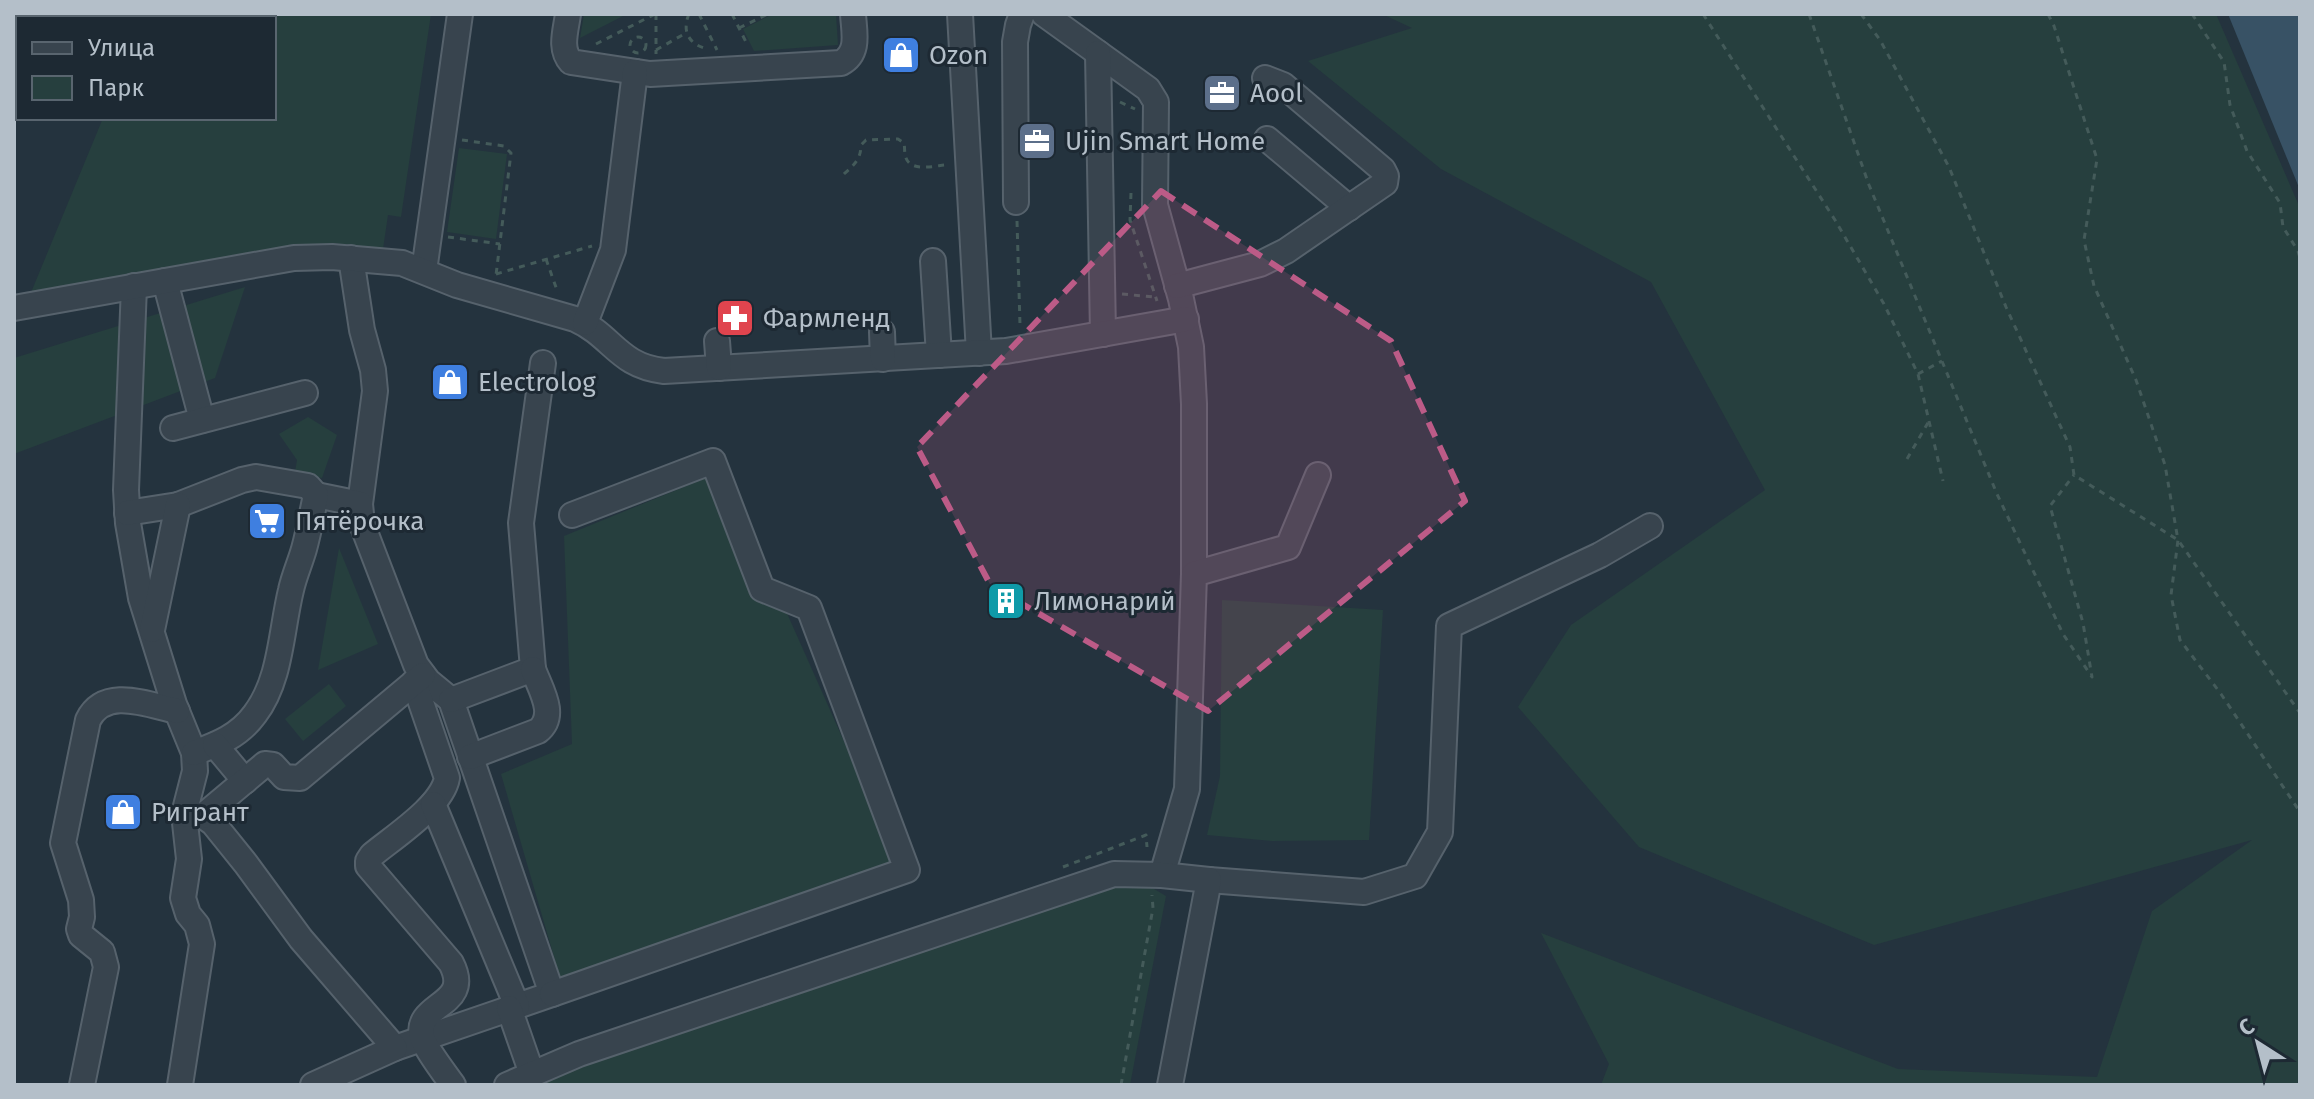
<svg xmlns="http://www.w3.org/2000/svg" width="2314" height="1099" viewBox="0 0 2314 1099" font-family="'Fira Sans',sans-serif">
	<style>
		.green { fill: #263f3e }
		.water { fill: #385265 }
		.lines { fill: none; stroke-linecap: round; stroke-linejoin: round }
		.minor-casing { stroke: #56626c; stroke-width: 28 }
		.path { stroke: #445b5a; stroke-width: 3; stroke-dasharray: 6 6; stroke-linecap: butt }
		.minor { stroke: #38444e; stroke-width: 24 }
		.marked { fill: #bc5b87; fill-opacity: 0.2; stroke: #bc5b87; stroke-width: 6; stroke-dasharray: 16 10; stroke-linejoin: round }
		.labels { text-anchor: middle; stroke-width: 6; stroke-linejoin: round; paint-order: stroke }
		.poi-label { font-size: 26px; fill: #b4bfc9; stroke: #1d2933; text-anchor: start }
	</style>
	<rect width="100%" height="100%" fill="#24333e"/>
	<g class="green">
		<path d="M41 14H431L401 217 388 215 383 249 333 243 30 295 103 118H274V18H40Z"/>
		<path d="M584 14H627L580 38Z"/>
		<path d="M773 14H836L838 45 754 51 743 29Z"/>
		<path d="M1382 14H2216L2300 208V1085H1601L1609 1064 1541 933 1898 1069 2097 1077 2152 911 2252 840 1874 945 1639 847 1518 707 1571 625 1765 490 1651 282 1441 169 1308 61 1412 28Z"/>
		<path d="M459 148 507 154 496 239 447 232Z"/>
		<path d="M245 287 215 378 14 454V358Z"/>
		<path d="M308 417 337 435 322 478 295 472 297 460 279 434Z"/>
		<path d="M706 478 761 597 786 611 899 865 563 988 501 774 572 744 564 536Z"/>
		<path d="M339 548 378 644 318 670Z"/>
		<path d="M1222 600 1383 610 1369 840 1272 841 1207 835 1220 776Z"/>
		<path d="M329 684 346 706 303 741 285 719Z"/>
		<path d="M1132 876 1166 896 1130 1085H530L583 1064Z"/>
	</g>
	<path class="water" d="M2228 14H2300V190Z"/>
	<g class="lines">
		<defs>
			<g id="minor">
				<path d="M568 14C566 30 559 49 571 62L650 74 841 63C860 53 854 32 853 14"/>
				<path d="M960 14 979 353"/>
				<path d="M1044 14 1148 89 1156 102 1155 205 1181 299 1191 347 1194 404V574"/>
				<path d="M1098 53 1103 334"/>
				<path d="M1267 139 1349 208"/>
				<path d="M1016 202 1015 42 1018 25 1022 14"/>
				<path d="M351 258 362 330 373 370 375 391 360 504 362 524 416 665 428 681 451 700 552 994 395 1048"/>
				<path d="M933 261 939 355"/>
				<path d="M424 271 460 14"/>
				<path d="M165 281 202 420"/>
				<path d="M134 286 126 490 128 523 141 598 174 704 194 753 195 771 184 814 189 859 183 898 188 914 197 925 202 944 180 1085"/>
				<path d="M1177 286 1260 264 1286 251 1385 183 1386 176 1383 170 1283 85 1265 78"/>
				<path d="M14 308 294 258 332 257 402 263 457 285 575 319C613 336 618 366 664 371L1006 351 1186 319"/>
				<path d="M585 323 613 250 635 72"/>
				<path d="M882 332 883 359"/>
				<path d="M717 341 719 368"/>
				<path d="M173 428 305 393"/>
				<path d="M316 495 360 504"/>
				<path d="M127 513 178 505 242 480 256 477 308 486 316 495C312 513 309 531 304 549 300 563 294 576 291 590 281 631 281 680 255 714 239 736 218 744 194 753"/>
				<path d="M152 630 178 505"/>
				<path d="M414 682 447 778C442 806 395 836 372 855L368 861V866L451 963C474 1007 414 1002 422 1037 425 1048 445 1074 453 1085"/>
				<path d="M451 700 533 669 521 523 543 363"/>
				<path d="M215 745 245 781"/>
				<path d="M470 757 538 731C558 715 540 689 533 669"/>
				<path d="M433 804 517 1006"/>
				<path d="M184 814 203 816 213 823 246 864 301 939 395 1048 313 1085"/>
				<path d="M203 816 265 764 273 765 284 777 300 778 423 675"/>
				<path d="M1162 875 1187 789 1194 574 1288 547 1318 475"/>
				<path d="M1209 880 1364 892 1415 876 1440 832 1449 626 1600 555 1650 526"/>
				<path d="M552 994 907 870 809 608 762 589 713 461 572 515"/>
				<path d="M509 1008 532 1074"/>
				<path d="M82 1085 106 967 102 952 81 935 79 929 82 917 81 900 63 843 88 720C105 686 148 705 177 711"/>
				<path d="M507 1085 579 1054 1114 874 1162 875 1209 880 1170 1085"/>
			</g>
		</defs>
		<use href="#minor" class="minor-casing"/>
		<g class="path">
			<path d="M656 14V54"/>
			<path d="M689 14C682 30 688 43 704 48"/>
			<path d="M699 14 717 50"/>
			<path d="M732 14 748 46"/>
			<path d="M1703 14 1835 220 1884 304 1918 374 1943 481"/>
			<path d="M1809 14 1869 185 1997 494 2063 634 2092 677 2083 623 2050 506 2074 475"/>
			<path d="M1861 14 1880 40 1949 167 2006 307 2070 447 2074 475 2178 540 2300 713"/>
			<path d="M2048 14 2054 26 2097 159 2084 240 2094 286 2136 380 2165 465 2178 540 2171 595 2180 640 2221 694 2300 812"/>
			<path d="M2192 14 2224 62 2230 105 2247 151 2280 203 2283 227 2298 251 2300 258"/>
			<path d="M739 28 768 14"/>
			<circle cx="638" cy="45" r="8"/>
			<path d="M596 44 655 14"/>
			<path d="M656 50 686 33"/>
			<path d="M1120 102 1135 109"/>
			<path d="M462 140 504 146 511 153 496 275"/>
			<path d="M844 174C854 165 861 159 861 145L866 140 898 139 904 143C905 148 904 153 906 158 911 172 934 166 945 165"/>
			<path d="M1131 193 1130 220 1157 301"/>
			<path d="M1017 221 1020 325"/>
			<path d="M448 237 500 244"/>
			<path d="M546 259 558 293"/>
			<path d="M496 274 592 246"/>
			<path d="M1122 294 1154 297"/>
			<path d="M1918 374 1942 361"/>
			<path d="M1907 459 1929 421"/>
			<path d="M1063 867 1146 835 1147 847"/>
			<path d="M1121 1085 1153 908 1152 895"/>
		</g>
		<use href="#minor" class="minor"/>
	</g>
	<path class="marked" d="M1161 191 1391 341 1465 501 1208 711 991 586 917 447Z"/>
	<defs>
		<symbol id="shop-square" viewBox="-11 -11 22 22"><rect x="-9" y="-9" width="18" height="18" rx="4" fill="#3f7fe0" stroke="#1d2933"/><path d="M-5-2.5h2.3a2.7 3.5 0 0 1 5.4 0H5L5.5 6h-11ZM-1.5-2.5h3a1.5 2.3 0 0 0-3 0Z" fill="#fff"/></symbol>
		<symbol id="office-square" viewBox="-11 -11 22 22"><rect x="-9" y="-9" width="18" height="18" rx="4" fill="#5c6f8a" stroke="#1d2933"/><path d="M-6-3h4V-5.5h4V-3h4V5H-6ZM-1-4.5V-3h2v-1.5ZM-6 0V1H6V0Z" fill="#fff"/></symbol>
		<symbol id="pharmacy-square" viewBox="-11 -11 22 22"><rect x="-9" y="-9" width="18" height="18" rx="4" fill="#e0444e" stroke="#1d2933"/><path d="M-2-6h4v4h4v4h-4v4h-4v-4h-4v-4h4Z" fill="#fff"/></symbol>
		<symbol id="supermarket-square" viewBox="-11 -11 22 22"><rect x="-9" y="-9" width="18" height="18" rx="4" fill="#3f7fe0" stroke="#1d2933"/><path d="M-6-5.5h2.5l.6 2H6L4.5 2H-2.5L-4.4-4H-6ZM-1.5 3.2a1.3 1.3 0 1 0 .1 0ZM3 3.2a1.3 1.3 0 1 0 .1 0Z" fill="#fff"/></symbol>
		<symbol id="building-square" viewBox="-11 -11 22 22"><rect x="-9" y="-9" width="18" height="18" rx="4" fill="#0f9aa8" stroke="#1d2933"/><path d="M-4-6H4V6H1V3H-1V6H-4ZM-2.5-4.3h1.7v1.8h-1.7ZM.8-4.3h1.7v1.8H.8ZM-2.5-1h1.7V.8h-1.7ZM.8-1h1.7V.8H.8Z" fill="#fff"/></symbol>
	</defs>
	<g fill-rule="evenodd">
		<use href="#shop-square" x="879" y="33" width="44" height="44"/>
		<use href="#office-square" x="1200" y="71" width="44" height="44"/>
		<use href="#office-square" x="1015" y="119" width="44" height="44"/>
		<use href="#pharmacy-square" x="713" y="296" width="44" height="44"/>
		<use href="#shop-square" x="428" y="360" width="44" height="44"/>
		<use href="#supermarket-square" x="245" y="499" width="44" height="44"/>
		<use href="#building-square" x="984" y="579" width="44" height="44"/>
		<use href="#shop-square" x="101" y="790" width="44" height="44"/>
	</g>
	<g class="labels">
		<g class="poi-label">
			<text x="929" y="64">Ozon</text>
			<text x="1250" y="102">Aool</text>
			<text x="1065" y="150">Ujin Smart Home</text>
			<text x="763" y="327">Фармленд</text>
			<text x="478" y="391">Electrolog</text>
			<text x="295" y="530">Пятёрочка</text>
			<text x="1034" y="610">Лимонарий</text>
			<text x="151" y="821">Ригрант</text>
		</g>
	</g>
	<rect width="2314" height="1099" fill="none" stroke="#b4bfc9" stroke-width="32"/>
	<rect x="16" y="16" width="260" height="104" fill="#1d2933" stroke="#59656f" stroke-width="2"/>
	<rect x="32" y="42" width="40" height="12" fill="#38444e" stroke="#59656f" stroke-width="2"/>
	<text x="88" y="56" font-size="24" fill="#b4bfc9">Улица</text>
	<rect x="32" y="76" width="40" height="24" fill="#263f3e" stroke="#59656f" stroke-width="2"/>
	<text x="88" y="96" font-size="24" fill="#b4bfc9">Парк</text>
	<g transform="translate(2258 1043) rotate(324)" stroke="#1d2933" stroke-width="6" paint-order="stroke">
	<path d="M0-6L14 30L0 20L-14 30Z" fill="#b4bfc9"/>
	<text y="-12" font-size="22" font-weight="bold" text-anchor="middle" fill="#b4bfc9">С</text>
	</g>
</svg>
